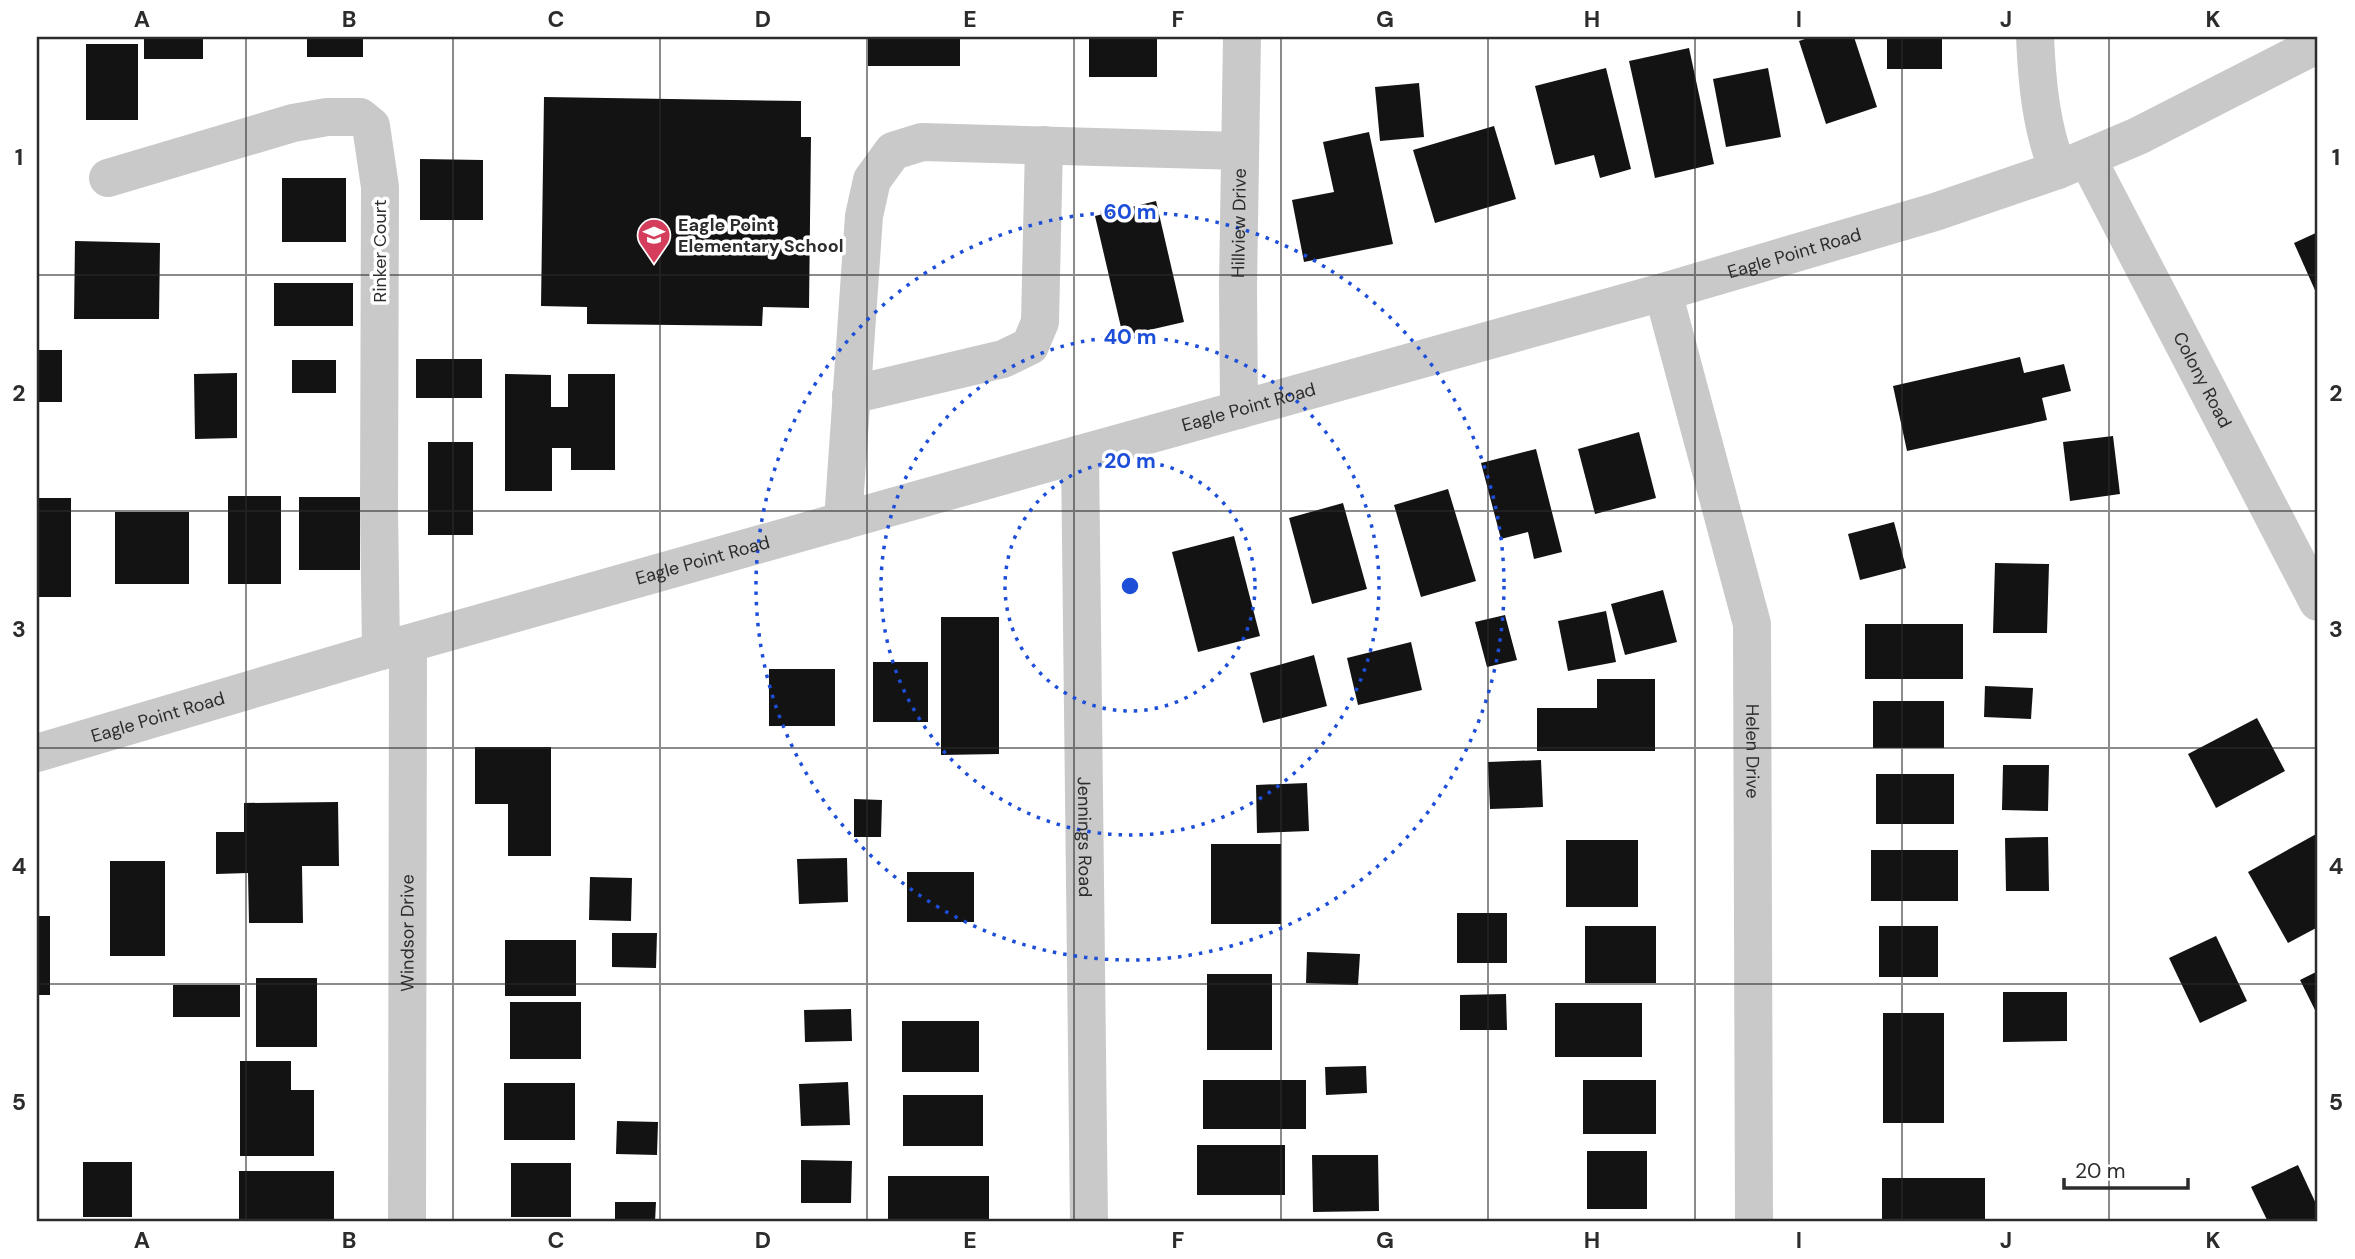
<svg xmlns="http://www.w3.org/2000/svg" width="2355" height="1259" viewBox="0 0 2355 1259" font-family="'DM Sans',sans-serif">
	<style>
		.building { fill: #131313 }
		.lines { fill: none; stroke-linecap: round; stroke-linejoin: round }
		.minor { stroke: #c9c9c9; stroke-width: 38 }
		.grid { fill: none; stroke: #2c2c2c; stroke-width: 2; stroke-opacity: 0.55 }
		.ring { fill: none; stroke: #1d4ed8; stroke-width: 3.5; stroke-dasharray: 3.5 7 }
		.labels { text-anchor: middle; stroke-width: 7; stroke-linejoin: round; paint-order: stroke }
		.street-label { font-size: 18px; fill: #2c2c2c; stroke: #fff }
		.poi-label { font-size: 18px; font-weight: bold; fill: #2c2c2c; stroke: #fff; text-anchor: start }
		.centre { fill: #1d4ed8; stroke: #fff; stroke-width: 3.5 }
		.ring-label { font-size: 21px; text-anchor: middle; font-weight: bold; fill: #1d4ed8; stroke: #fff; stroke-width: 7; stroke-linejoin: round; paint-order: stroke }
		.neatline { fill: none; stroke: #2c2c2c; stroke-width: 2.5 }
		.grid-label { font-size: 23px; text-anchor: middle; font-weight: bold; fill: #2c2c2c }
	</style>
	<rect width="100%" height="100%" fill="#fff"/>
	<g class="building">
		<rect x="144" y="37" width="59" height="22"/>
		<rect x="307" y="37" width="56" height="20"/>
		<rect x="868" y="37" width="92" height="29"/>
		<rect x="1089" y="37" width="68" height="40"/>
		<path d="M1811 37H1854L1877 107 1826 124 1799 41Z"/>
		<rect x="1887" y="37" width="55" height="32"/>
		<rect x="86" y="44" width="52" height="76"/>
		<path d="M1689 48 1714 164 1655 178 1629 61Z"/>
		<path d="M1606 68 1631 169 1600 178 1594 155 1555 165 1535 86Z"/>
		<path d="M1768 68 1781 137 1726 147 1713 79Z"/>
		<path d="M1419 83 1424 137 1380 141 1375 87Z"/>
		<path d="M544 97 801 101V137H811L809 308 763 307 762 326 587 324V307L541 306Z"/>
		<path d="M1494 126 1516 199 1435 223 1413 150Z"/>
		<path d="M1369 132 1393 244 1304 262 1292 200 1334 192 1323 142Z"/>
		<path d="M420 159 483 160V220H420Z"/>
		<rect x="282" y="178" width="64" height="64"/>
		<path d="M1156 201 1184 322 1123 336 1095 216Z"/>
		<path d="M2318 232V297L2294 243Z"/>
		<path d="M75 241 160 243 159 319H74Z"/>
		<rect x="274" y="283" width="79" height="43"/>
		<rect x="37" y="350" width="25" height="52"/>
		<path d="M2020 357 2024 373 2064 364 2071 391 2042 398 2047 420 1907 451 1893 386Z"/>
		<rect x="416" y="359" width="66" height="39"/>
		<rect x="292" y="360" width="44" height="33"/>
		<path d="M237 373V438L195 439 194 374Z"/>
		<path d="M505 374 551 375V407H568V374H615V470H571V448H552V491H505Z"/>
		<path d="M1639 432 1656 498 1595 514 1578 449Z"/>
		<path d="M2113 436 2120 494 2070 501 2063 442Z"/>
		<rect x="428" y="442" width="45" height="93"/>
		<path d="M1536 449 1562 552 1534 559 1528 532 1501 539 1481 463Z"/>
		<path d="M1448 489 1476 581 1421 597 1394 505Z"/>
		<rect x="228" y="496" width="53" height="88"/>
		<rect x="299" y="497" width="61" height="73"/>
		<rect x="37" y="498" width="34" height="99"/>
		<path d="M1343 503 1367 589 1312 604 1289 518Z"/>
		<rect x="115" y="512" width="74" height="72"/>
		<path d="M1894 522 1906 568 1860 580 1848 534Z"/>
		<path d="M1234 536 1260 636 1198 652 1172 552Z"/>
		<path d="M1995 563 2049 564 2047 633H1993Z"/>
		<path d="M1663 590 1677 642 1625 655 1611 604Z"/>
		<path d="M1606 611 1616 662 1568 671 1558 621Z"/>
		<path d="M1505 615 1517 660 1487 667 1475 622Z"/>
		<path d="M941 617H999V754L941 755Z"/>
		<rect x="1865" y="624" width="98" height="55"/>
		<path d="M1411 642 1422 690 1358 705 1347 658Z"/>
		<path d="M1314 655 1327 706 1263 723 1250 673Z"/>
		<rect x="873" y="662" width="55" height="60"/>
		<rect x="769" y="669" width="66" height="57"/>
		<path d="M1597 679H1655V751H1537V708H1597Z"/>
		<path d="M1985 686 2033 688 2031 719 1984 717Z"/>
		<rect x="1873" y="701" width="71" height="47"/>
		<path d="M2257 718 2285 771 2216 808 2188 754Z"/>
		<path d="M475 747H551V856H508V804H475Z"/>
		<path d="M1541 760 1543 807 1490 809 1488 762Z"/>
		<path d="M2003 765H2049L2048 811 2002 810Z"/>
		<rect x="1876" y="774" width="78" height="50"/>
		<path d="M1307 783 1309 831 1257 833 1256 785Z"/>
		<path d="M854 799 882 800 881 837H854Z"/>
		<path d="M338 802 339 866H302L303 923H249L248 873 216 874V832H244V803Z"/>
		<path d="M2318 833V927L2288 943 2248 872Z"/>
		<path d="M2048 837 2049 891H2006L2005 838Z"/>
		<rect x="1566" y="840" width="72" height="67"/>
		<rect x="1211" y="844" width="70" height="80"/>
		<rect x="1871" y="850" width="87" height="51"/>
		<path d="M847 858 848 902 799 904 797 859Z"/>
		<rect x="110" y="861" width="55" height="95"/>
		<rect x="907" y="872" width="67" height="50"/>
		<path d="M590 877 632 878 631 921 589 920Z"/>
		<rect x="1457" y="913" width="50" height="50"/>
		<rect x="37" y="916" width="13" height="79"/>
		<rect x="1585" y="926" width="71" height="57"/>
		<rect x="1879" y="926" width="59" height="51"/>
		<path d="M612 933H657L656 968 612 967Z"/>
		<path d="M2216 936 2247 1001 2200 1023 2169 958Z"/>
		<rect x="505" y="940" width="71" height="56"/>
		<path d="M1307 952 1360 954 1358 985 1306 983Z"/>
		<path d="M2318 971V1016L2300 980Z"/>
		<rect x="1207" y="974" width="65" height="76"/>
		<rect x="256" y="978" width="61" height="69"/>
		<rect x="173" y="985" width="67" height="32"/>
		<path d="M2003 992H2067V1041L2003 1042Z"/>
		<path d="M1506 994 1507 1030H1460V995Z"/>
		<rect x="510" y="1002" width="71" height="57"/>
		<rect x="1555" y="1003" width="87" height="54"/>
		<path d="M851 1009 852 1041 805 1042 804 1010Z"/>
		<rect x="1883" y="1013" width="61" height="110"/>
		<rect x="902" y="1021" width="77" height="51"/>
		<path d="M240 1061H291V1090H314V1156H240Z"/>
		<path d="M1366 1066 1367 1093 1326 1095 1325 1067Z"/>
		<rect x="1203" y="1080" width="103" height="49"/>
		<rect x="1583" y="1080" width="73" height="54"/>
		<path d="M848 1082 850 1125 801 1126 799 1084Z"/>
		<rect x="504" y="1083" width="71" height="57"/>
		<rect x="903" y="1095" width="80" height="51"/>
		<path d="M617 1121 658 1122 657 1155 616 1154Z"/>
		<rect x="1197" y="1145" width="88" height="50"/>
		<rect x="1587" y="1151" width="60" height="58"/>
		<path d="M1312 1155H1378L1379 1211 1313 1212Z"/>
		<path d="M801 1160 852 1161 851 1203H801Z"/>
		<rect x="83" y="1162" width="49" height="55"/>
		<rect x="511" y="1163" width="60" height="54"/>
		<path d="M2298 1165 2318 1208V1222H2268L2251 1187Z"/>
		<rect x="239" y="1171" width="95" height="51"/>
		<rect x="888" y="1176" width="101" height="46"/>
		<path d="M1882 1178H1985V1221L1882 1222Z"/>
		<path d="M615 1202H656L655 1222H615Z"/>
	</g>
	<g class="lines">
		<g class="minor">
			<path d="M2035 37C2037 83 2041 127 2058 170"/>
			<path id="s1" d="M2087 158 2318 602"/>
			<path d="M108 178 293 123 327 117H360L371 126 380 187 379 508 381 651"/>
			<path id="s2" d="M1663 292 1752 624 1754 1222"/>
			<path d="M851 395 1003 359 1030 346 1040 322 1044 145"/>
			<path id="s3" d="M1239 410 1238 286 1242 37"/>
			<path id="s4" d="M1080 454 1089 1222"/>
			<path d="M843 521 864 216 872 180 893 151 922 142 1240 151"/>
			<path id="s5" d="M37 753 381 651 1080 454 1663 292 1935 212 2058 170 2138 136 2318 44"/>
			<path id="s6" d="M407 1222 408 644"/>
		</g>
	</g>
	<path class="grid" d="M246 37V1222M453 37V1222M660 37V1222M867 37V1222M1074 37V1222M1281 37V1222M1488 37V1222M1695 37V1222M1902 37V1222M2109 37V1222M37 275H2318M37 511H2318M37 748H2318M37 984H2318"/>
	<g class="ring">
		<circle cx="1130" cy="586" r="125"/>
		<circle cx="1130" cy="586" r="249"/>
		<circle cx="1130" cy="586" r="374"/>
	</g>
	<defs>
		<symbol id="school-pin" viewBox="-11 -11 22 30"><path d="M0 17L-7.5 6A9.5 9.5 0 1 1 7.5 6Z" fill="#d53d5c" stroke="#fff"/><path d="M0-5L7-2L0 1L-7-2ZM-4 1L0 2.5L4 1V4Q0 6-4 4Z" fill="#fff"/></symbol>
	</defs>
	<g fill-rule="evenodd">
		<use href="#school-pin" x="635" y="216" width="38" height="52"/>
	</g>
	<g class="labels">
		<g class="street-label">
			<text dy="6" stroke="none"><textPath href="#s3" startOffset="187">Hillview Drive</textPath></text>
			<text transform="translate(380 251) rotate(-90)" y="6">Rinker Court</text>
			<text dy="6" stroke="none"><textPath href="#s5" startOffset="1827">Eagle Point Road</textPath></text>
			<text dy="6" stroke="none"><textPath href="#s1" startOffset="250">Colony Road</textPath></text>
			<text dy="6" stroke="none"><textPath href="#s5" startOffset="1260">Eagle Point Road</textPath></text>
			<text dy="6" stroke="none"><textPath href="#s5" startOffset="693">Eagle Point Road</textPath></text>
			<text dy="6" stroke="none"><textPath href="#s5" startOffset="126">Eagle Point Road</textPath></text>
			<text dy="6" stroke="none"><textPath href="#s2" startOffset="471">Helen Drive</textPath></text>
			<text dy="6" stroke="none"><textPath href="#s4" startOffset="383">Jennings Road</textPath></text>
			<text dy="6" stroke="none"><textPath href="#s6" startOffset="289">Windsor Drive</textPath></text>
		</g>
		<g class="poi-label">
			<text x="678" y="231">Eagle Point<tspan x="678" dy="21">Elementary School</tspan></text>
		</g>
	</g>
	<circle cx="1130" cy="586" r="10" class="centre"/>
	<g class="ring-label">
		<text x="1130" y="219">60 m</text>
		<text x="1130" y="344">40 m</text>
		<text x="1130" y="468">20 m</text>
	</g>
	<rect width="2355" height="1259" fill="none" stroke="#ffffff" stroke-width="77"/>
	<path d="M2064 1178v10h124v-10" fill="none" stroke="#2c2c2c" stroke-width="3.5"/>
	<text x="2075" y="1178" font-size="21" fill="#2c2c2c" stroke="#ffffff" stroke-width="5" paint-order="stroke">20 m</text>
	<rect x="38" y="38" width="2278" height="1182" class="neatline"/>
	<g class="grid-label">
		<text x="142" y="27">A</text>
		<text x="349" y="27">B</text>
		<text x="556" y="27">C</text>
		<text x="763" y="27">D</text>
		<text x="970" y="27">E</text>
		<text x="1178" y="27">F</text>
		<text x="1385" y="27">G</text>
		<text x="1592" y="27">H</text>
		<text x="1799" y="27">I</text>
		<text x="2006" y="27">J</text>
		<text x="2213" y="27">K</text>
		<text x="19" y="165">1</text>
		<text x="2336" y="165">1</text>
		<text x="19" y="401">2</text>
		<text x="2336" y="401">2</text>
		<text x="19" y="637">3</text>
		<text x="2336" y="637">3</text>
		<text x="19" y="874">4</text>
		<text x="2336" y="874">4</text>
		<text x="19" y="1110">5</text>
		<text x="2336" y="1110">5</text>
		<text x="142" y="1248">A</text>
		<text x="349" y="1248">B</text>
		<text x="556" y="1248">C</text>
		<text x="763" y="1248">D</text>
		<text x="970" y="1248">E</text>
		<text x="1178" y="1248">F</text>
		<text x="1385" y="1248">G</text>
		<text x="1592" y="1248">H</text>
		<text x="1799" y="1248">I</text>
		<text x="2006" y="1248">J</text>
		<text x="2213" y="1248">K</text>
	</g>
</svg>
